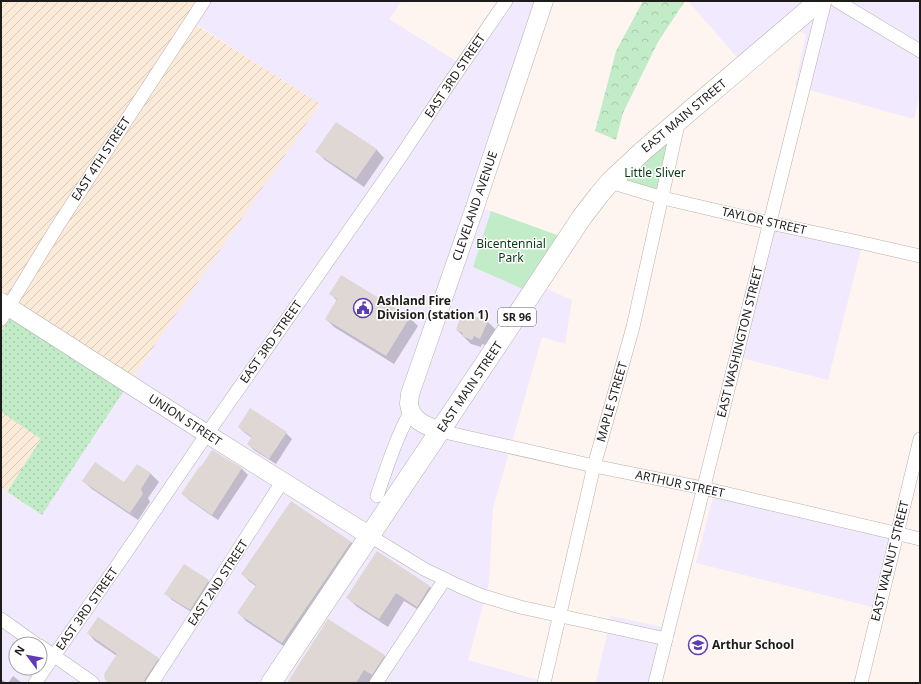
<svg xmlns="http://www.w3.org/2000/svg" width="921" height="684" viewBox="0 0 921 684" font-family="'Noto Sans',sans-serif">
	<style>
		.commercial { fill: #f1e9fe; fill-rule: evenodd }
		.industrial { fill: url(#industrial-furrows) }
		.grass { fill: url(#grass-dots) }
		.forest { fill: url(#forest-crowns) }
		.park { fill: #c2ecc8 }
		.shadow { fill: #0003 }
		.building { fill: #dfd7d3 }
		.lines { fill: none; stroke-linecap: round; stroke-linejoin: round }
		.street-casing { stroke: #b9b0ac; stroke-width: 14 }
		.secondary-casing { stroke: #b9b0ac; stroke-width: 19 }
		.primary-casing { stroke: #b9b0ac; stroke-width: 21 }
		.street { stroke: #fff; stroke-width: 13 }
		.secondary { stroke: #fff; stroke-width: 18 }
		.primary { stroke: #fff; stroke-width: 20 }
		.labels { text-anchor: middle; stroke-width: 3; stroke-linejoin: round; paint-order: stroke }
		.shield { fill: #fff; stroke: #62605f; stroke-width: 1 }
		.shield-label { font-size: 11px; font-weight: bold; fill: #1e1c1a }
		.street-label { font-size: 12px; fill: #1e1c1a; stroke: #fff }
		.park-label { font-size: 12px; fill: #053716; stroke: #fff }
		.poi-label { font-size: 12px; font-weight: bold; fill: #1e1c1a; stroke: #fff; text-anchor: start }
	</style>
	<defs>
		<pattern id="industrial-furrows" width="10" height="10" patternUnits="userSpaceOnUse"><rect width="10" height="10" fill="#fcead9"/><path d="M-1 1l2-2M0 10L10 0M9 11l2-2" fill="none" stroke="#d8c8ba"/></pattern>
		<pattern id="grass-dots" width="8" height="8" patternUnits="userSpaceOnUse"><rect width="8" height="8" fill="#c2ecc8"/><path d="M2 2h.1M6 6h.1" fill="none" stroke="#a6caab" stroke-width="1.8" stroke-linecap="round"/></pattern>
		<pattern id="forest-crowns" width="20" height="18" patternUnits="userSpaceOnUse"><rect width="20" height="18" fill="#c2ecc8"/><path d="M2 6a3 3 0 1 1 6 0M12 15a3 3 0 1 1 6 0" fill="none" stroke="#a6caab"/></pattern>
	</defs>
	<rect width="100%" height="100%" fill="#fef5f1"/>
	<g class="commercial">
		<path d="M200 1H402L389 19 456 61 497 1H550L482 208 577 243 547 289 572 300 565 344 542 337 493 508 489 583 468 660 548 683H1V489L42 515 133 377 319 104 188 19ZM16 644H40V668H16Z"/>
		<path d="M688 1H920V94L914 119 795 86 806 34 784 26 742 63Z"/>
		<path d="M772 222 862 245 828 380 738 357Z"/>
		<path d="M714 493 893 538 876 608 696 563Z"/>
		<path d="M611 616 676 630 662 683H596Z"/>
	</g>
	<g class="industrial">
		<path d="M1 1H200L188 20 320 104 133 377 1 332Z"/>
		<path d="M1 412 41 439 7 492 1 489Z"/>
	</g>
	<path class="grass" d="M12 315 125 389 42 515 7 492 41 439 1 412V332Z"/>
	<path class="forest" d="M643 1H685L658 42 623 113 616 140 595 131 616 51Z"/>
	<g class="park">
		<path d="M678 135 666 191 629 182 625 177Z"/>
		<path d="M491 211 560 236 523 289 473 267Z"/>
	</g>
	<g class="shadow">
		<path d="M376 149 384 158 364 187 325 160 317 152Z"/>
		<path d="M342 276 410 318 418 326 394 364 334 327 326 319 337 301 331 294Z"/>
		<path d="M463 313 488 322 496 330 489 346 482 344 481 347 471 344 457 330Z"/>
		<path d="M239 427 286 433 292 439 276 464 254 450 248 444 252 438 245 433Z"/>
		<path d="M213 451 242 469 248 475 218 520 189 500 183 494Z"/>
		<path d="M137 465 151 474 159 482 148 498 150 502 138 520 92 489 83 481 124 484Z"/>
		<path d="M291 502 351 542 359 551 291 651 246 621 238 612 256 586 250 582 242 574Z"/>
		<path d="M377 553 430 587 438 595 425 614 404 601 388 627 356 606 348 598Z"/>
		<path d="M184 565 208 581 214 587 196 615 172 600 166 594Z"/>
		<path d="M88 633 158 659 165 666 154 683H109L106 680 117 656 95 641Z"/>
		<path d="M384 656 392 664 373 678 370 683H289Z"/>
		<path d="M13 676 22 683H8Z"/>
		<path d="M1 679 7 683H1Z"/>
	</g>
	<g class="building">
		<path d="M336 122 377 149 356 179 315 152Z"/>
		<path d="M341 275 410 317 386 356 325 319 337 299 329 294Z"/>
		<path d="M462 312 488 321 480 339 474 336 472 340 462 336 463 333 456 330Z"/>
		<path d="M250 408 287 432 269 459 247 444 252 437 238 427Z"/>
		<path d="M212 450 242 468 212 515 181 494 200 466 201 467Z"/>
		<path d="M95 462 124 482 137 464 151 473 141 489 143 494 130 513 82 481Z"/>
		<path d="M291 501 351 542 282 643 237 613 256 585 241 574Z"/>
		<path d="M377 551 430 586 417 607 396 593 379 619 346 598Z"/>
		<path d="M184 564 209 580 190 610 164 594Z"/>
		<path d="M98 617 159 658 145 679 144 683H109L105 680 104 674 117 654 87 633Z"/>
		<path d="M328 619 385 655 372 675 364 670 356 683H287Z"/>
	</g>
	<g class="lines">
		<defs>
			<g id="street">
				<path d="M837 1 920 51"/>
				<path d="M610 182 663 198 770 223 863 243 920 256"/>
				<path d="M1 319 57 227 204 1"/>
				<path d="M440 431 594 466 703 488 920 539"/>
				<path d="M377 496C387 467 396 438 411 411"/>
				<path d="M370 536 424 569 459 586 480 595 520 607 666 639"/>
				<path d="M1 619 36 644"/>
				<path d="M40 646 93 683"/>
				<path d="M35 683 116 567 207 434 399 159 453 78 506 1"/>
				<path d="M152 683 195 617 282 482"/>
				<path d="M376 683 445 579"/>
				<path d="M544 683 594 466 633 327 679 120"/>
				<path d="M655 683 825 1"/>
				<path d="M861 683 920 439"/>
			</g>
			<g id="secondary">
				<path d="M1 302 207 434 370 536"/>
				<path d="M440 431C427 426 411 421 409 404 409 401 410 398 410 394L475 207 544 1"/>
			</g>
			<path id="primary" d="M271 683 492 353 582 217 599 195 610 182 644 150 819 1"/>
		</defs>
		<use href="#street" class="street-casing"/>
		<use href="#secondary" class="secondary-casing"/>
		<use href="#primary" class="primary-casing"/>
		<use href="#street" class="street"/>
		<use href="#secondary" class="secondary"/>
		<use href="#primary" class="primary"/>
	</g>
	<defs>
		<symbol id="civic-ring" viewBox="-11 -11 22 22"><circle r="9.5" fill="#fff" stroke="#5e3bb3" stroke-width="1.5"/><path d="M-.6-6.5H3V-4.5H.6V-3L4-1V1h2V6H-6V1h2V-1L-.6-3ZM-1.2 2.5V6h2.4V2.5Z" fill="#5e3bb3"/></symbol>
		<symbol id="school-ring" viewBox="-11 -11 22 22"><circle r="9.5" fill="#fff" stroke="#5e3bb3" stroke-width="1.5"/><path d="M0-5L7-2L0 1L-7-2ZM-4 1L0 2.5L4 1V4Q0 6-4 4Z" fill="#5e3bb3"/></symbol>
	</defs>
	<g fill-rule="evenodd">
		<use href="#civic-ring" x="352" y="297" width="22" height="22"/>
		<use href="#school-ring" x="687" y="634" width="22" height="22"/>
	</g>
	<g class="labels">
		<rect class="shield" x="498" y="308" width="38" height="18" rx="3"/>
		<g class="shield-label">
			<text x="517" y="321">SR 96</text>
		</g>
		<g class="street-label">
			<text transform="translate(455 76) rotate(-56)" y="4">EAST 3RD STREET</text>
			<text transform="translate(684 116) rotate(-40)" y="4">EAST MAIN STREET</text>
			<text transform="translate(101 159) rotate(-57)" y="4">EAST 4TH STREET</text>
			<text transform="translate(475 206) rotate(-71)" y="4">CLEVELAND AVENUE</text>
			<text transform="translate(764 221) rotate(13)" y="4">TAYLOR STREET</text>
			<text transform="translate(271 342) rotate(-55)" y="4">EAST 3RD STREET</text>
			<text transform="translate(740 342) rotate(-76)" y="4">EAST WASHINGTON STREET</text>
			<text transform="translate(470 387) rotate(-56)" y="4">EAST MAIN STREET</text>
			<text transform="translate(612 402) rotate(-74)" y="4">MAPLE STREET</text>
			<text transform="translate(185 420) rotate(33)" y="4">UNION STREET</text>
			<text transform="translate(680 484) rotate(12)" y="4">ARTHUR STREET</text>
			<text transform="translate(890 561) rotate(-76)" y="4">EAST WALNUT STREET</text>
			<text transform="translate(218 583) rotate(-57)" y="4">EAST 2ND STREET</text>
			<text transform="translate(87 609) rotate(-55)" y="4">EAST 3RD STREET</text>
		</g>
		<g class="park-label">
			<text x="655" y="177">Little Sliver</text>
			<text x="511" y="248">Bicentennial<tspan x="511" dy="14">Park</tspan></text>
		</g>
		<g class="poi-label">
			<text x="377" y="305">Ashland Fire<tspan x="377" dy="14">Division (station 1)</tspan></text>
			<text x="712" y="649">Arthur School</text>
		</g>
	</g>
	<rect width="921" height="684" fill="none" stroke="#1e1c1a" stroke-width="4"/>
	<g transform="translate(28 656) rotate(302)"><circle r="19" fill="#ffffff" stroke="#a5a4a3"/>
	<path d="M0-3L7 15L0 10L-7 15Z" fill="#5e3bb3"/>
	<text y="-6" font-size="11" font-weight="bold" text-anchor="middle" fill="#1e1c1a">N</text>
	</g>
</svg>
